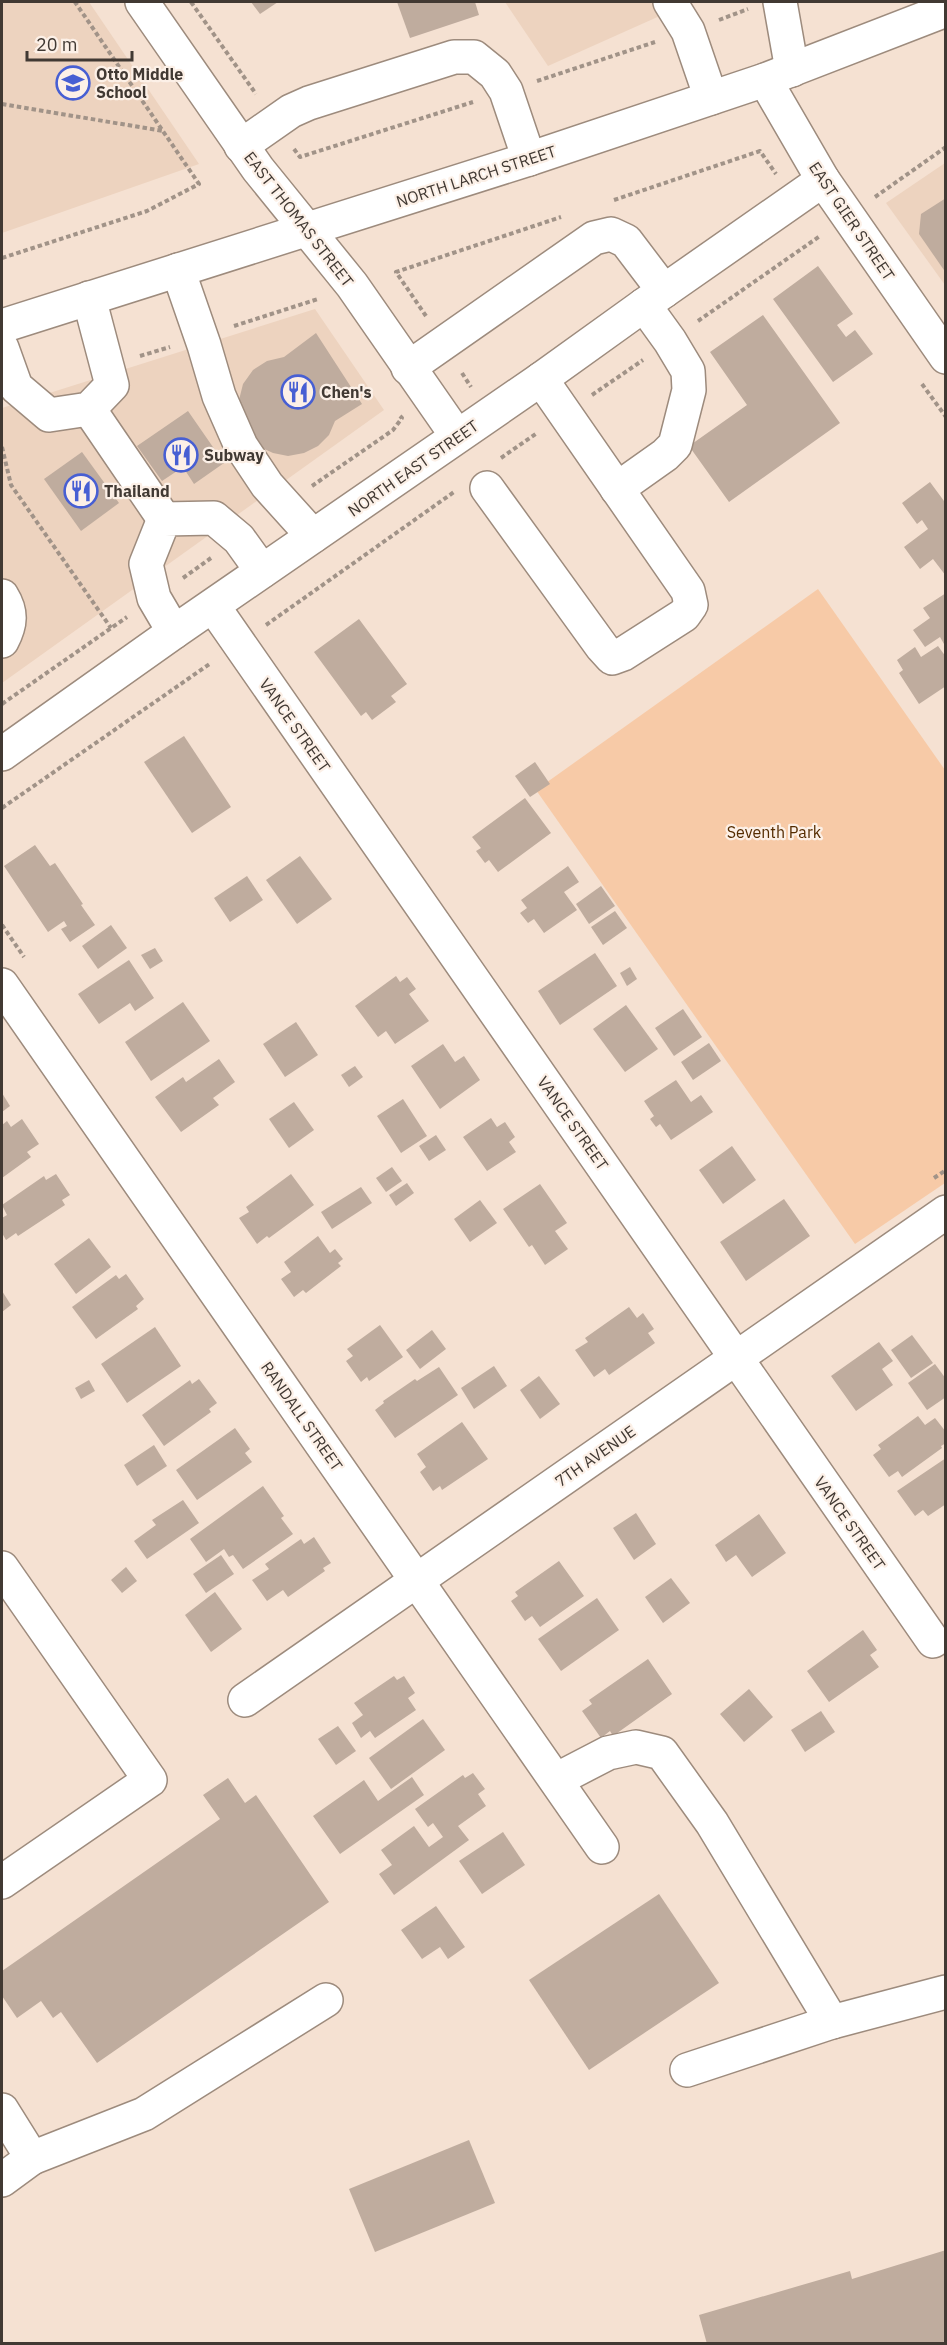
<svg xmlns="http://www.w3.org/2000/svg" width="947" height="2345" viewBox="0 0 947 2345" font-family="'IBM Plex Sans',sans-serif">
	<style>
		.built { fill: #edd3bf }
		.green { fill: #f7caa7 }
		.building { fill: #bfac9e }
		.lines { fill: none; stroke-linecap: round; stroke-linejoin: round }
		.minor-casing { stroke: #9d8b7d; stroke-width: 36 }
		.major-casing { stroke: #9d8b7d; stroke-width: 36 }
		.path { stroke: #a19388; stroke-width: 4; stroke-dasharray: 4.5 3; stroke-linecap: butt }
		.minor { stroke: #fff; stroke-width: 33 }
		.major { stroke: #fff; stroke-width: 33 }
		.labels { text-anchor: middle; stroke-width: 4.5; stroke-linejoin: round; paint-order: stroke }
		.poi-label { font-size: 16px; font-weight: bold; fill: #413933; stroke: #fcf0e7; text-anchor: start }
		.street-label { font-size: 16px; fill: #413933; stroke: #fcf0e7 }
		.park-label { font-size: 16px; fill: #552c00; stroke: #fcf0e7 }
	</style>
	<rect width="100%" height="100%" fill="#f5e1d2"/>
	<g class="built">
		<path d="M2 2H89L199 164 2 233Z"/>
		<path d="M505 2H691L548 66Z"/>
		<path d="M945 163V285L886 203Z"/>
		<path d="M315 309 384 410 2 683V408Z"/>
	</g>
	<path class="green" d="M818 589 945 770V1183L855 1244 536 790Z"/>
	<g class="building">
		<path d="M251 2H278L260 14Z"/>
		<path d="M397 2H475L479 15 410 38Z"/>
		<path d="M946 198V273L919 234 921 214Z"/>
		<path d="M818 266 853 314 837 325 846 337 855 330 873 354 833 382 773 299Z"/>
		<path d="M763 315 840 423 729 502 689 446 747 405 710 352Z"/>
		<path d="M316 333 362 404 335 421 329 435 318 446 304 453 288 456 273 453 258 446 239 400 243 384 253 370 267 361 284 357Z"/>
		<path d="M188 411 224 463 194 484 183 467 162 481 137 446Z"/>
		<path d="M82 452 119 503 81 531 44 479Z"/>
		<path d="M930 482 944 501 946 500V576L933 559 920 569 904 547 928 529 922 520 917 524 902 503Z"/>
		<path d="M946 593V642L944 644 940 637 925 647 913 630 930 618 923 608Z"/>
		<path d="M359 619 407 684 391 696 396 702 372 720 366 712 361 716 314 652Z"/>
		<path d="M938 646 946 657V686L919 704 899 673 903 670 897 660 915 647 921 657Z"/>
		<path d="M184 736 231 807 192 833 144 762Z"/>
		<path d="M535 762 550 784 530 797 515 776Z"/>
		<path d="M525 798 551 833 498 872 489 860 485 863 476 851 481 848 472 837Z"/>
		<path d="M35 845 50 866 55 863 83 904 81 905 95 925 70 942 61 929 67 926 64 921 48 932 4 866Z"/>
		<path d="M300 856 332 899 297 924 266 880Z"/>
		<path d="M568 866 579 882 564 892 577 910 544 933 534 919 528 923 520 913 527 908 521 900Z"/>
		<path d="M247 876 263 900 230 922 214 898Z"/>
		<path d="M601 886 615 906 589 924 576 904Z"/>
		<path d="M615 911 627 928 603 945 591 927Z"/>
		<path d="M111 925 127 948 98 969 82 946Z"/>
		<path d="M155 948 163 961 150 969 141 955Z"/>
		<path d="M595 953 617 986 560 1025 538 991Z"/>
		<path d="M129 960 154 998 135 1011 130 1003 99 1024 78 994Z"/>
		<path d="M630 967 637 979 627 986 620 973Z"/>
		<path d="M396 976 400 982 407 977 416 989 409 994 429 1021 395 1044 386 1031 378 1037 355 1006Z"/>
		<path d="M183 1002 210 1041 151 1081 125 1042Z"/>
		<path d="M626 1005 658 1049 625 1072 593 1029Z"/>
		<path d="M683 1009 702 1037 674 1056 655 1028Z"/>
		<path d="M296 1022 318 1055 285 1077 263 1044Z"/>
		<path d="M709 1043 721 1061 693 1080 681 1062Z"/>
		<path d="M443 1044 455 1062 464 1056 480 1080 440 1109 411 1066Z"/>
		<path d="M219 1059 235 1082 213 1098 219 1105 181 1132 155 1097 183 1077 186 1082Z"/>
		<path d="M355 1066 363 1077 349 1087 341 1075Z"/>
		<path d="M676 1080 691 1102 701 1095 713 1112 671 1140 660 1124 656 1127 650 1119 654 1116 644 1101Z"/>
		<path d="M2 1093 10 1106 2 1112Z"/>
		<path d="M403 1099 427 1136 401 1153 377 1116Z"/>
		<path d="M294 1102 314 1130 289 1148 269 1119Z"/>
		<path d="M491 1118 497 1127 505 1122 515 1137 509 1142 516 1152 487 1171 463 1137Z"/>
		<path d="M22 1119 39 1144 27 1152 31 1157 2 1178V1125L7 1121 11 1127Z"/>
		<path d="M436 1135 446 1150 429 1161 419 1146Z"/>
		<path d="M732 1146 756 1180 723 1204 699 1170Z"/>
		<path d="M392 1167 402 1181 386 1192 376 1178Z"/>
		<path d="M56 1174 70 1195 62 1200 65 1205 18 1236 16 1233 6 1240 2 1233V1218L7 1215 2 1205 44 1176 46 1180Z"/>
		<path d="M291 1174 314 1205 269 1238 267 1236 257 1244 239 1218 249 1212 246 1207Z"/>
		<path d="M407 1183 414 1193 396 1206 389 1195Z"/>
		<path d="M540 1184 567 1223 555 1231 568 1249 545 1265 532 1245 529 1247 503 1209Z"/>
		<path d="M361 1187 372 1203 332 1229 321 1212Z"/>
		<path d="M784 1199 810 1236 746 1281 720 1242Z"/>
		<path d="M480 1200 497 1223 470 1242 454 1219Z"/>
		<path d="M318 1236 330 1253 335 1249 343 1259 338 1263 341 1266 306 1293 303 1290 294 1297 281 1279 291 1272 284 1262Z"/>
		<path d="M89 1238 111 1267 76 1294 54 1264Z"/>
		<path d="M126 1274 144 1299 136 1306 138 1309 96 1339 72 1307 116 1275 119 1279Z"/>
		<path d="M2 1291 11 1305 2 1312Z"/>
		<path d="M629 1307 637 1318 643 1313 654 1329 648 1333 655 1343 609 1375 605 1369 594 1377 575 1350 588 1342 585 1338Z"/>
		<path d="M380 1325 403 1357 369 1381 367 1377 361 1382 346 1361 353 1356 347 1349Z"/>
		<path d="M155 1327 181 1366 127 1403 101 1364Z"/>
		<path d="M432 1330 446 1349 420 1369 406 1350Z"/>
		<path d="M912 1335 933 1363 911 1378 891 1350Z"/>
		<path d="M879 1342 893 1361 882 1369 893 1385 856 1411 831 1376Z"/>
		<path d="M935 1364 946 1379V1397L927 1410 908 1383Z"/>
		<path d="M494 1366 507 1386 474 1409 461 1388Z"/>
		<path d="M439 1367 458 1395 395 1438 375 1410 384 1403 383 1401 415 1379 417 1381Z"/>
		<path d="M539 1376 560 1404 540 1419 520 1390Z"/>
		<path d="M199 1379 217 1403 209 1409 211 1412 164 1446 142 1415 190 1380 192 1384Z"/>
		<path d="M89 1380 95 1391 81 1399 75 1388Z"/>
		<path d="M918 1416 925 1425 935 1418 946 1432V1443L941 1446 942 1448 902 1477 898 1471 889 1477 873 1455 881 1449 878 1445Z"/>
		<path d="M462 1422 488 1459 442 1490 440 1486 433 1491 420 1472 426 1467 417 1454Z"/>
		<path d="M235 1428 250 1449 245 1453 252 1462 197 1500 176 1470Z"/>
		<path d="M154 1445 167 1466 137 1486 124 1465Z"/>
		<path d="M946 1458V1504L928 1516 923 1510 915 1516 897 1491Z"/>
		<path d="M263 1486 284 1516 281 1518 293 1534 243 1569 233 1555 229 1557 224 1549 206 1562 190 1539Z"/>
		<path d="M183 1500 199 1523 147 1559 134 1541 156 1525 152 1520Z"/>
		<path d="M636 1513 656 1544 634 1560 613 1528Z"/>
		<path d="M759 1514 786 1553 752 1577 736 1555 726 1562 715 1545Z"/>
		<path d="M314 1537 331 1563 323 1568 325 1571 288 1597 283 1590 267 1601 252 1580 269 1569 265 1564 301 1539 304 1544Z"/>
		<path d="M221 1555 234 1574 206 1593 193 1574Z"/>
		<path d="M559 1561 584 1596 540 1627 532 1616 525 1621 511 1601 518 1596 515 1592Z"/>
		<path d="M126 1567 137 1581 122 1593 111 1580Z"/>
		<path d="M671 1578 690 1603 663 1623 645 1597Z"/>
		<path d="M215 1592 242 1629 211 1652 185 1615Z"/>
		<path d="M597 1598 619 1630 561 1671 538 1639Z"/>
		<path d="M863 1630 877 1650 870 1655 879 1667 829 1702 807 1671Z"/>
		<path d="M648 1659 672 1694 613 1736 610 1731 601 1738 582 1711 592 1704 589 1700Z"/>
		<path d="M394 1676 397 1680 404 1676 415 1693 408 1698 416 1710 375 1738 370 1731 361 1738 352 1723 363 1715 354 1703Z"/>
		<path d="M749 1689 773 1717 744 1742 720 1714Z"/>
		<path d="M821 1711 835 1732 805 1752 791 1730Z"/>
		<path d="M423 1719 445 1750 391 1789 369 1758Z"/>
		<path d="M338 1726 356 1751 336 1765 318 1739Z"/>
		<path d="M473 1773 485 1789 478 1794 486 1806 458 1826 469 1840 394 1895 379 1874 392 1865 381 1850 414 1826 429 1847 443 1837 433 1823 428 1827 415 1809 463 1775 465 1778Z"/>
		<path d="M412 1777 424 1795 340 1854 313 1816 364 1780 378 1801Z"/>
		<path d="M228 1778 245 1803 256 1795 329 1902 97 2063 61 2012 53 2018 41 2001 17 2018 2 1996V1971L220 1819 203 1795Z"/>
		<path d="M503 1832 525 1865 482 1894 459 1861Z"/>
		<path d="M659 1894 719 1983 589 2070 529 1980Z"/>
		<path d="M436 1906 465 1947 448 1959 440 1947 422 1959 401 1930Z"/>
		<path d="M469 2140 495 2203 375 2252 349 2189Z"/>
		<path d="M946 2250V2341L938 2344H707L699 2315 850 2271 852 2279Z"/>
	</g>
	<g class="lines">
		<defs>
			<g id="minor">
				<path d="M142 2 258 169 352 285 457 436"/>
				<path d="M670 2 688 31 711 98"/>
				<path d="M780 2 792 70"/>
				<path d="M765 80 823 180 946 357"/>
				<path d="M241 146 291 111 309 103 454 57H474L495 74 506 91 529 159"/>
				<path d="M178 270 204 345 219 396 241 446 267 485 313 536"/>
				<path d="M2 348 16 387 49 415 89 409 112 385 89 298"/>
				<path d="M408 368 594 238 611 234 626 241 664 291"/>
				<path d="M89 409 164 519"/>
				<path d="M487 488 602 647 612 658 623 654 684 615 691 605 688 591 541 379"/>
				<path d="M617 489 665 455 675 445 689 390 688 371 670 341 644 305"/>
				<path d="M2 596C12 612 11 624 2 641"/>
				<path d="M213 606 933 1641"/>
				<path d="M174 632 154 598 146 564 164 519 214 518 239 539 262 571"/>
				<path d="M2 754 174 632 541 379 644 305 823 180"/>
				<path d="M2 985 602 1847"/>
				<path d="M2 1568 150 1780 2 1882"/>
				<path d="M245 1700 946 1212"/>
				<path d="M556 1780 608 1753 636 1747 662 1753 712 1823 832 2022"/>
				<path d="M687 2070 832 2022 946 1992"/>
				<path d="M2 2110 32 2158 2 2180"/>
				<path d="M32 2158 144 2114 326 2000"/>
			</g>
			<path id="major" d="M2 326 529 159 765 80 946 10"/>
		</defs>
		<use href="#minor" class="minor-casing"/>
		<use href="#major" class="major-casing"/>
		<g class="path">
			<path d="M191 2 256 94"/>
			<path d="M719 20 748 9"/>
			<path d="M537 81 655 42"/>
			<path d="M2 104 163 131"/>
			<path d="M294 149 300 157 473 102"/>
			<path d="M875 197 946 147"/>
			<path d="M614 200 760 151 776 174"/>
			<path d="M2 258 147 211 199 184 75 2"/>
			<path d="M426 316 396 272 561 217"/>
			<path d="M698 321 820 236"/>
			<path d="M234 326 318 299"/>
			<path d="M140 356 170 347"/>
			<path d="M462 373 471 387"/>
			<path d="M922 384 946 417"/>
			<path d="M592 395 643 360"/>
			<path d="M2 447 11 485 111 628"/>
			<path d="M501 458 537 433"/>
			<path d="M312 486 393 430 402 418 400 416"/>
			<path d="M183 578 211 558"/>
			<path d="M266 625 454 492"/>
			<path d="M2 704 127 617"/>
			<path d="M2 808 211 663"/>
			<path d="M2 925 24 957"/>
			<path d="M934 1178 946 1170"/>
		</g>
		<use href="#minor" class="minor"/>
		<use href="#major" class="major"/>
	</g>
	<defs>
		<symbol id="school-ring" viewBox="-11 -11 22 22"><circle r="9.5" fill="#fcf0e7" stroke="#475fd3" stroke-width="1.5"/><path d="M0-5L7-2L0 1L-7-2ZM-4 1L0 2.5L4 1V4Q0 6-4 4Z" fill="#475fd3"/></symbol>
		<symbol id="restaurant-ring" viewBox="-11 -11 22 22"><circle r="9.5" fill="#fcf0e7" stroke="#475fd3" stroke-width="1.5"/><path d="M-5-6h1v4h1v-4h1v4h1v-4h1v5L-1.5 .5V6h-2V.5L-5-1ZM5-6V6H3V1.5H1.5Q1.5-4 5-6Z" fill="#475fd3"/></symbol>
	</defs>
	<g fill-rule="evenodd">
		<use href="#school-ring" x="54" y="64" width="38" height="38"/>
		<use href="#restaurant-ring" x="279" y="373" width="38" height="38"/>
		<use href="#restaurant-ring" x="162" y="436" width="38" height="38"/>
		<use href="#restaurant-ring" x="62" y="472" width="38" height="38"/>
	</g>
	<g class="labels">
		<g class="poi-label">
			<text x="96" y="80">Otto Middle<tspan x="96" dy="18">School</tspan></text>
			<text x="321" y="398">Chen's</text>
			<text x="204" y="461">Subway</text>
			<text x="104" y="497">Thailand</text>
		</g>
		<g class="street-label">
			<text transform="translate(476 176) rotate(-18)" y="6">NORTH LARCH STREET</text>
			<text transform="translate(299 219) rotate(52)" y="6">EAST THOMAS STREET</text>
			<text transform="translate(852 221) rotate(56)" y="6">EAST GIER STREET</text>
			<text transform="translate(413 468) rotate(-35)" y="6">NORTH EAST STREET</text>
			<text transform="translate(295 725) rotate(55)" y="6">VANCE STREET</text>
			<text transform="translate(573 1123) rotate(55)" y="6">VANCE STREET</text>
			<text transform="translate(302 1416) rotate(55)" y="6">RANDALL STREET</text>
			<text transform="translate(595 1456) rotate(-35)" y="6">7TH AVENUE</text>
			<text transform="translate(850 1523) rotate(55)" y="6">VANCE STREET</text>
		</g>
		<g class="park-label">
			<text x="774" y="838">Seventh Park</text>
		</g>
	</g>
	<rect width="947" height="2345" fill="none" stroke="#413933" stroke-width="6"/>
	<path d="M27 51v9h105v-9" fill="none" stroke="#413933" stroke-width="3"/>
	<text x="36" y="51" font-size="18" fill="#413933" stroke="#fcf0e7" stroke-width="4.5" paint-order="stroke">20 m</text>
</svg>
